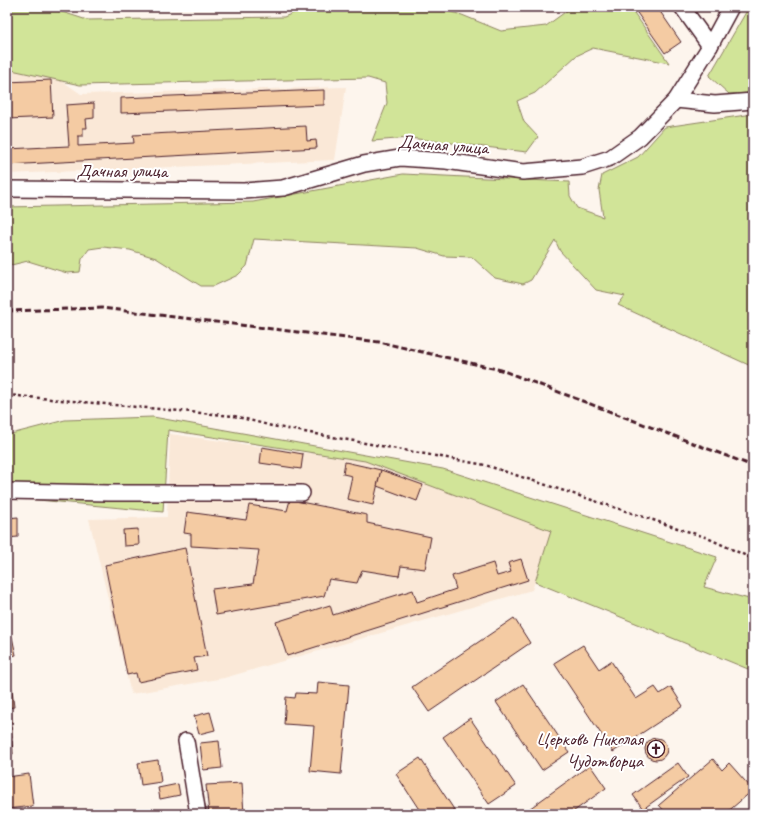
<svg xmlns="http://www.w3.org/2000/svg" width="760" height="821" viewBox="0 0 760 821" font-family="Caveat,sans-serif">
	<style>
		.built { fill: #fae8d7 }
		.green { fill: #d1e498; stroke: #8e8262 }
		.building { fill: #f4cba3; stroke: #4a1f2b }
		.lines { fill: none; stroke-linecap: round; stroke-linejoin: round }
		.minor-casing { stroke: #4a1f2b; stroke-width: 18 }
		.path { stroke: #4a1f2b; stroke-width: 2.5; stroke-dasharray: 3 3; stroke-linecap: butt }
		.minor { stroke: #fff; stroke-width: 15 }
		.rail { stroke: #4a1f2b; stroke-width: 3; stroke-dasharray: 6 3; stroke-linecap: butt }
		.labels { text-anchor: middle; stroke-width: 4; stroke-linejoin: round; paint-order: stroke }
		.street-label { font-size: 19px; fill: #4a1f2b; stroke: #fff }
		.poi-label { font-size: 19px; fill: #4a1f2b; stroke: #fff; text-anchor: end }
	</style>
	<rect width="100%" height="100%" fill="#fdf5ed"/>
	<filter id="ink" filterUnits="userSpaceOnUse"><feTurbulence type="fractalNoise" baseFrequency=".025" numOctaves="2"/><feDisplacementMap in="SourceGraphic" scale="8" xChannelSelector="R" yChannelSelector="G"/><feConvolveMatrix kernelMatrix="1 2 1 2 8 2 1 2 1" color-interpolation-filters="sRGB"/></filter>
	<g filter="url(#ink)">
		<g class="built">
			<path d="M7 43 81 94 346 87 335 160 7 174Z"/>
			<path d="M170 434 365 461 552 531 532 590 224 678 131 694 89 519 167 517Z"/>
		</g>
		<g class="green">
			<path d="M7 7H47L87 20 284 17 307 7H432L462 15 501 31 546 26 572 7H630L669 63 593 48 576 56 535 93 517 101 524 122 538 137 527 152 409 138 372 141 387 103 385 83 368 78 80 85 7 69Z"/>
			<path d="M749 7H753V93L729 94 709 76Z"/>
			<path d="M753 114V367L618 305 625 296 596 290 560 251 555 240 531 280 523 284 495 278 472 257 444 256 417 248 254 239 247 266 238 275 214 286H201L156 258 130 250 103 247 89 249 82 259 80 272 67 273 28 261 7 266V207L253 202 403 174 569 182 570 196 577 208 603 217 599 190 602 175 638 157 665 127Z"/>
			<path d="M153 417 443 469 717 557 704 587 753 600V671L535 582 551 531 365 461 168 430 163 512 7 497V435L65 420Z"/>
		</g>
		<g class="building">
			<path d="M633 7H657L681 42 665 53Z"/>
			<path d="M51 80 53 117 7 119V82Z"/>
			<path d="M324 90V105L121 113V98Z"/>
			<path d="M94 103V118L86 119 87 128H83V136H78V146L134 143 133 135 306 126 307 141 316 140 317 148 7 165V149L69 146 66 105Z"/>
			<path d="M262 447 303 454 301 469 260 463Z"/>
			<path d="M345 462 381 470 373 505 347 499 352 476 343 474Z"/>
			<path d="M381 470 423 485 417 501 377 486Z"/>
			<path d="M290 500 367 515V523L431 537 425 569 401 566 399 576 362 570 357 583 329 579 324 596 216 615 212 589 253 584 259 550 191 546V534L184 533 187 512 246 520 249 505 287 511Z"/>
			<path d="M18 517V537L7 538V518Z"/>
			<path d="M138 529 139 545 124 546 123 530Z"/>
			<path d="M185 548 207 656 194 658 197 670 138 682 136 673 127 675 105 565Z"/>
			<path d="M521 559 528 580 287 656 276 622 330 605 333 615 413 590 417 602 456 589 452 576 493 563 497 576 511 572 508 563Z"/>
			<path d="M514 618 530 643 429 712 412 687Z"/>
			<path d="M12 637 16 655 7 657V638Z"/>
			<path d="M583 645 599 669 611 661 636 699 655 687 660 694 671 687 683 706 613 752 554 663Z"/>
			<path d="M318 682 349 685 341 774 310 771 314 726 284 724 286 697 295 698 296 693 317 694Z"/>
			<path d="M7 683H11L14 707 7 708Z"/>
			<path d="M523 684 569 752 542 770 496 702Z"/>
			<path d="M7 712H11L12 723 7 724Z"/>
			<path d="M210 712 215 730 199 734 194 716Z"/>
			<path d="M470 718 516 786 489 804 443 737Z"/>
			<path d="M7 727H11L12 738 7 739Z"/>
			<circle cx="656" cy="749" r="11"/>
			<path d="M12 741 13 754 7 755V742Z"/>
			<path d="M219 741 222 768 203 770 200 743Z"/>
			<path d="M420 758 457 814H422L396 774Z"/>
			<path d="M713 759 722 770 729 763 753 790 725 814H667L659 805Z"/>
			<path d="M158 760 161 782 141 785 138 763Z"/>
			<path d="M678 763 688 777 643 809 633 795Z"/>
			<path d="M590 765 606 788 570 814H522Z"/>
			<path d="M29 774 33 806 7 809V777Z"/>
			<path d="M242 783 244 814H209L206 785Z"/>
			<path d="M178 784 180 795 160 799 158 788Z"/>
		</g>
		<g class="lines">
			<defs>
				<g id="minor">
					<path d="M682 7 710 46"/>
					<path d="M676 100 715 104 753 101"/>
					<path d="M7 189 244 191 283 188 364 164 400 158 446 161 523 172 582 167 610 158 640 137 676 100 710 46 731 7"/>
					<path d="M7 491 108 493H302"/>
					<path d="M186 741 198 814"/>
				</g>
			</defs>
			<use href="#minor" class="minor-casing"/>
			<path class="path" d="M7 395 234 416 272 426 485 465 705 537 753 559"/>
			<use href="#minor" class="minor"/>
			<path class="rail" d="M7 311 102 308 379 342 501 370 753 466"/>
		</g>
	</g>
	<defs>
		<symbol id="church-ring" viewBox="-11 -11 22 22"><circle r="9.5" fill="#fff" stroke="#4a1f2b" stroke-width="1.5"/><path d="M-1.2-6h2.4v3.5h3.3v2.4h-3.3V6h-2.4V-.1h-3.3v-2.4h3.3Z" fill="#4a1f2b"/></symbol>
	</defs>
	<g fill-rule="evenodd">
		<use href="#church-ring" x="646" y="739" width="20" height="20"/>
	</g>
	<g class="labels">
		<g class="street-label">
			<text transform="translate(443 144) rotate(4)" y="7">Дачная улица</text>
			<text x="122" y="177">Дачная улица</text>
		</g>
		<g class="poi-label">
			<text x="643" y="745">Церковь Николая<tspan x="643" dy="22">Чудотворца</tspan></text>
		</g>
	</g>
	<rect width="760" height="821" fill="none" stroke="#fff" stroke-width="24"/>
	<rect x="12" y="12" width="736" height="797" fill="none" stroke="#4a1f2b" stroke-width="1.5" filter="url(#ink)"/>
</svg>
